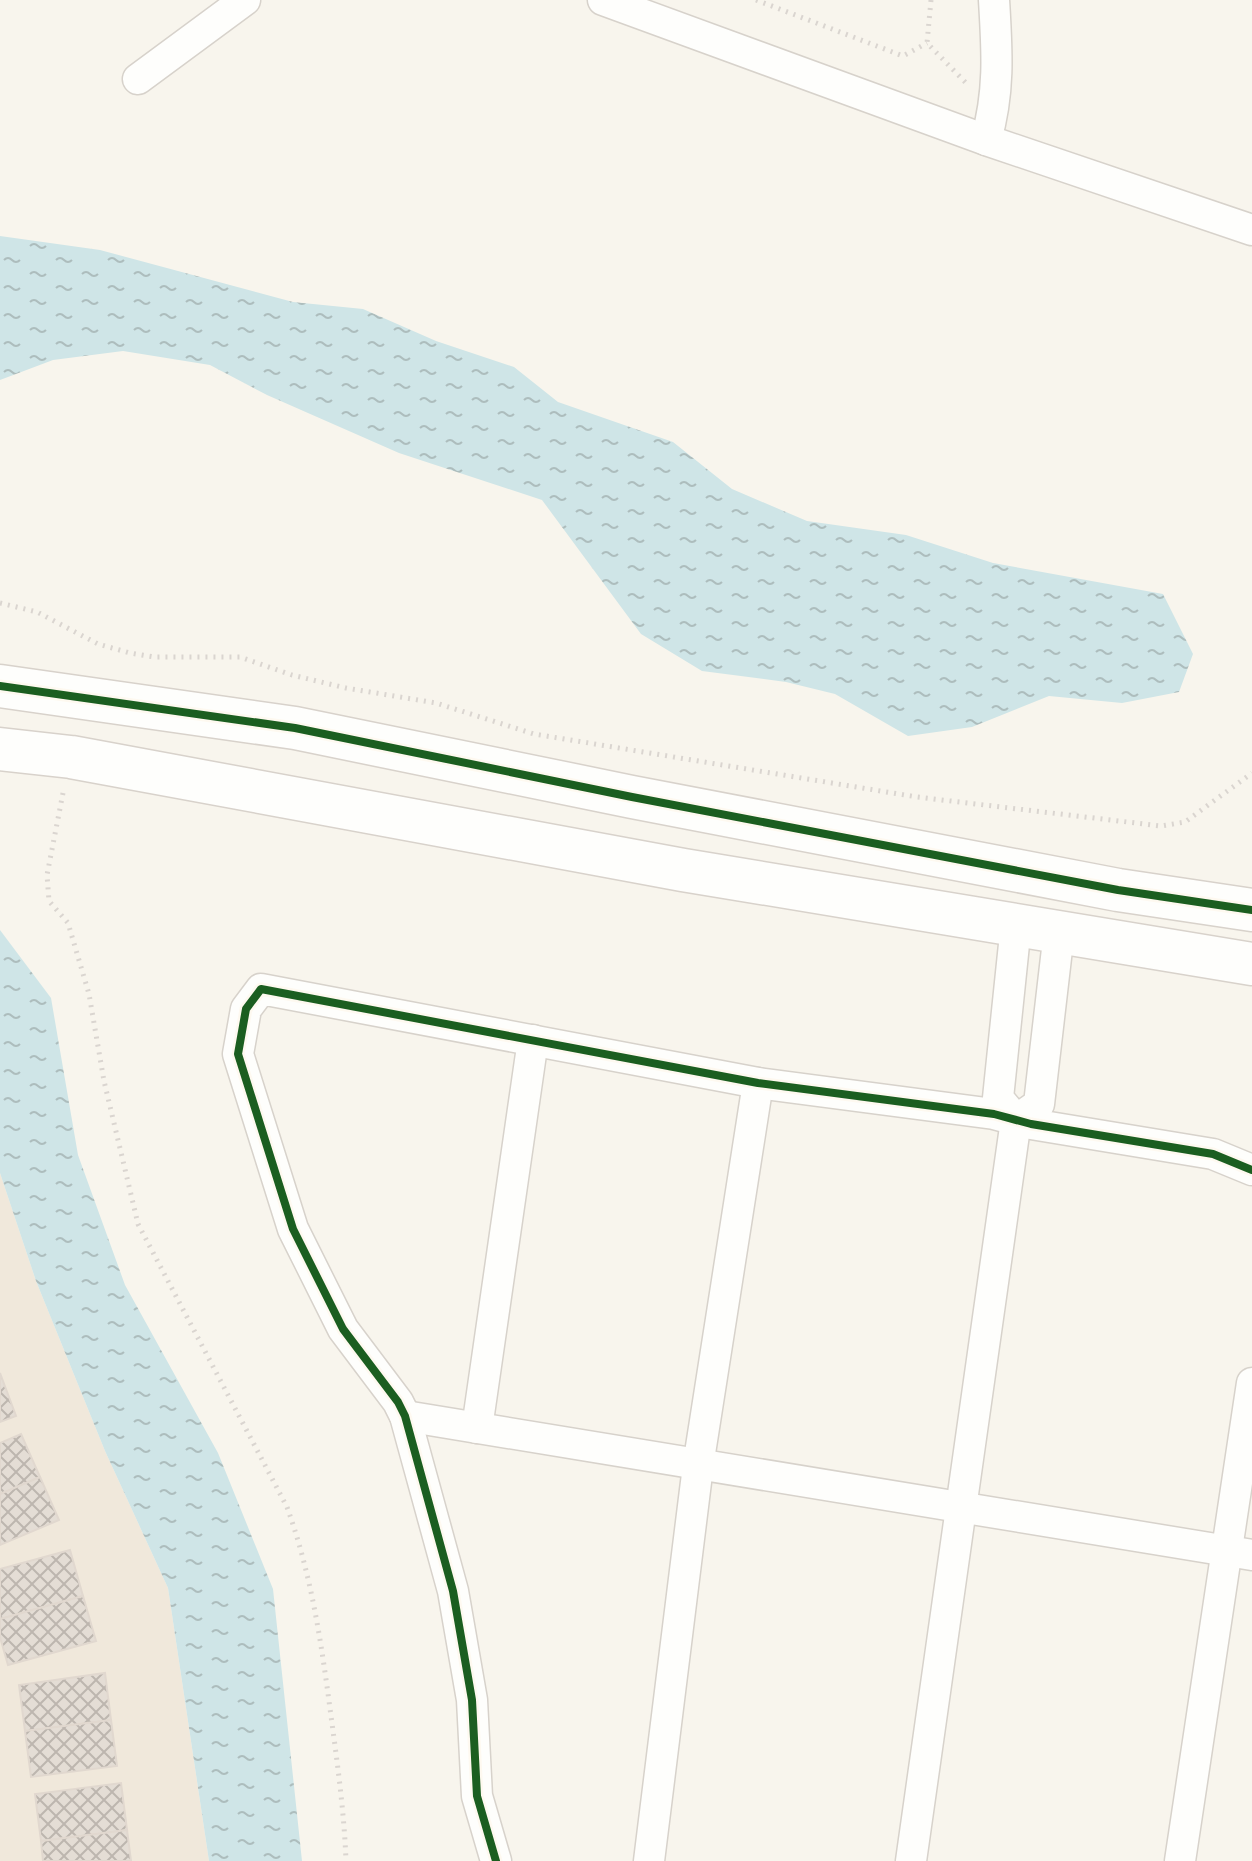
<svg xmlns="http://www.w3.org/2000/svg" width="1252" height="1861" viewBox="0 0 1252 1861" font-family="Roboto,sans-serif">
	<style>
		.residential { fill: #f0e8db }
		.water { fill: url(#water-ripples) }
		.building { fill: url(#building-cross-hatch); stroke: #e1d8cf; stroke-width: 2 }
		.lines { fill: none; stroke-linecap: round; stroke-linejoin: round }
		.street-casing { stroke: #d7d2cb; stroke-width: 33 }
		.secondary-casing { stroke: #d8d2cb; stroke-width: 45 }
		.path { stroke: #dad5d0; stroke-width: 5; stroke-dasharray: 2 6; stroke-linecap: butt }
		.street { stroke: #fefefc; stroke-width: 30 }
		.secondary { stroke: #fefefc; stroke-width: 42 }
		.cycleway-casing { stroke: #fef9f0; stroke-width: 13 }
		.cycleway { stroke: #1b5e20; stroke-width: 8 }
	</style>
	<defs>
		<pattern id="water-ripples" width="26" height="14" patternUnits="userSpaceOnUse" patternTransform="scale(2)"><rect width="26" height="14" fill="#cfe5e7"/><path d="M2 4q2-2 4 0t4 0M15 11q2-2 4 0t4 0" fill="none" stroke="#adbdbd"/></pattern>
		<pattern id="building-cross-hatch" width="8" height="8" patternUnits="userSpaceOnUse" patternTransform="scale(2)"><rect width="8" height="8" fill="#e4ddd5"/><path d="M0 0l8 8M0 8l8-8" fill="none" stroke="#bdb6af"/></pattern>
	</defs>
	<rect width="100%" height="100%" fill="#f8f5ed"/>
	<path class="residential" d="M0 1173 36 1281 105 1451 168 1588 209 1861H0Z"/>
	<g class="water">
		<path d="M0 236 100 250 293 302 363 309 436 341 514 367 558 402 673 442 732 489 807 521 906 535 993 563 1163 594 1193 654 1179 692 1122 703 1049 696 972 727 908 736 835 694 786 682 702 671 641 634 542 500 399 453 267 395 210 365 123 351 53 360 0 380Z"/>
		<path d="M0 930 51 998 78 1155 125 1285 218 1453 273 1589 302 1861H209L168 1588 105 1451 36 1281 0 1173Z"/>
	</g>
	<g class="building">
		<path d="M0 1373 16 1416 0 1422Z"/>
		<path d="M21 1434 40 1477 0 1494V1443Z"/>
		<path d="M40 1477 59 1520 0 1545V1494Z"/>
		<path d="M70 1550 83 1596 0 1619V1569Z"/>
		<path d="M83 1596 96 1641 8 1665 0 1637V1619Z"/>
		<path d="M105 1673 111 1720 25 1731 19 1685Z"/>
		<path d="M111 1720 117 1766 31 1777 25 1731Z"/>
		<path d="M121 1783 127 1830 41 1841 35 1794Z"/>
		<path d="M127 1830 131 1861H43L41 1841Z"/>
	</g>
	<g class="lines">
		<defs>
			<g id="street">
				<path d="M603 0 986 140 1252 230"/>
				<path d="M138 79 245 0"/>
				<path d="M986 140C1000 91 997 50 994 0"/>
				<path d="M1016 1120 1039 1104 1059 932"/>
				<path d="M405 1416 1252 1555"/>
				<path d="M477 1428 533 1040"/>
				<path d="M496 1861 477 1796 472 1700 453 1591 405 1416 398 1402 343 1329 293 1229 238 1054 246 1009 261 989 758 1083 994 1114 1031 1124 1213 1154 1252 1170"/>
				<path d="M649 1861 698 1466 758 1083"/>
				<path d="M911 1861 1016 1120 998 1098 1016 925"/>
				<path d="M1180 1861 1252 1383"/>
			</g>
			<g id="secondary">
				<path d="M0 686 295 728 632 797 1118 890 1252 910"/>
				<path d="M0 749 71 757 683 870 1252 964"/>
			</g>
		</defs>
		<use href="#street" class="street-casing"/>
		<use href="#secondary" class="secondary-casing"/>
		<g class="path">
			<path d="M756 0 903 56 927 43"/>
			<path d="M931 0 927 43 966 83"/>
			<path d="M0 603 37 612 98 644 130 653 154 657H240L292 675 346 688 436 703 534 734 917 797 1161 826 1185 822 1252 773"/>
			<path d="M63 793 47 875 49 901 68 923 89 994 104 1081 138 1224 287 1507C310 1571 320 1634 329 1701 336 1754 344 1807 346 1861"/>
		</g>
		<use href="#street" class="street"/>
		<use href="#secondary" class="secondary"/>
		<defs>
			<g id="cycleway">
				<path d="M0 686 295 728 632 797 1118 890 1252 910"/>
				<path d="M496 1861 477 1796 472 1700 453 1591 405 1416 398 1402 343 1329 293 1229 238 1054 246 1009 261 989 758 1083 994 1114 1031 1124 1213 1154 1252 1170"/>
			</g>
		</defs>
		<use href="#cycleway" class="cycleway-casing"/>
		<use href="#cycleway" class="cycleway"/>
	</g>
</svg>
